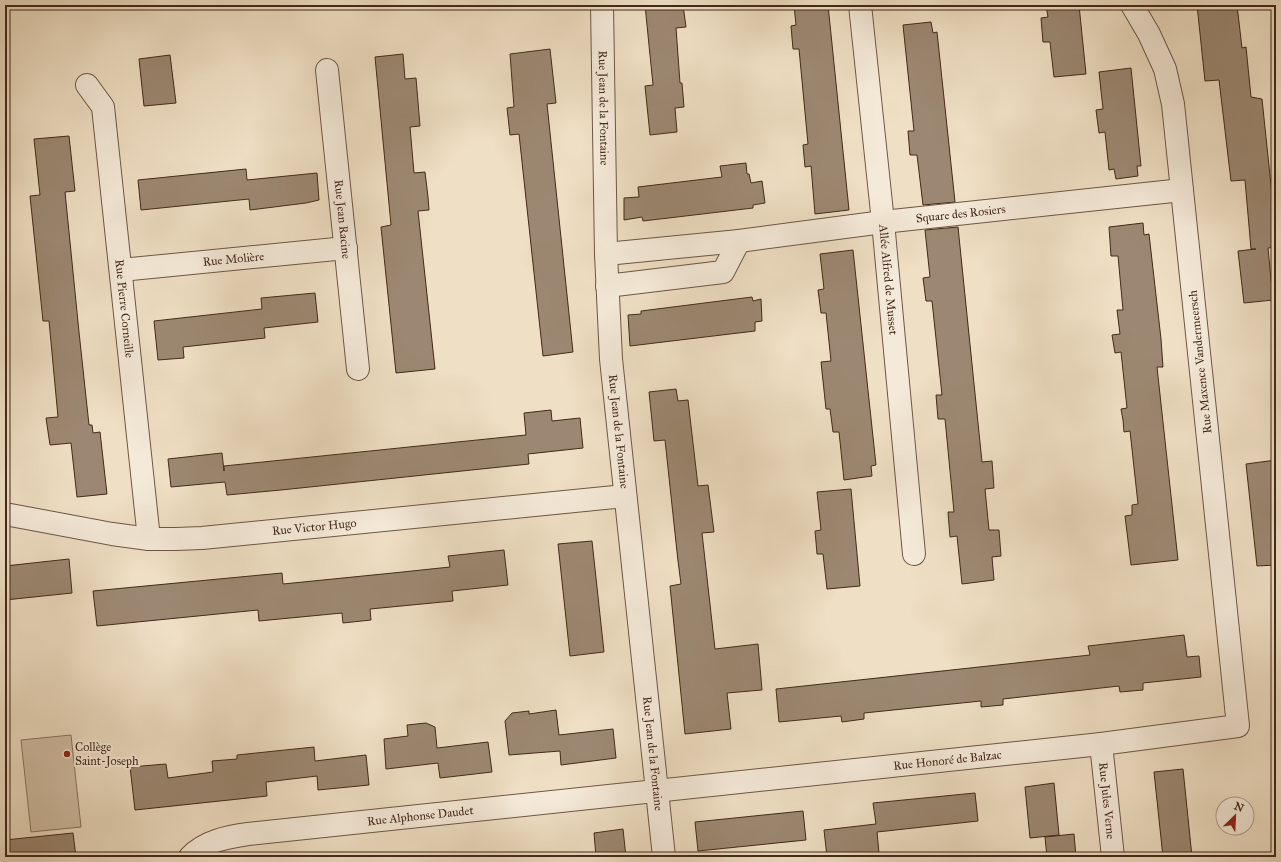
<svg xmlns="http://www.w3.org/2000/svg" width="1281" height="862" viewBox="0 0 1281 862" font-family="'IM FELL Great Primer',serif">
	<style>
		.green { fill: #d2c0a7; stroke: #8a7460 }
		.building { fill: #9c8872; stroke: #432919 }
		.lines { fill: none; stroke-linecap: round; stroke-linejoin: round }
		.minor-casing { stroke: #6e5644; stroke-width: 24 }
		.minor { stroke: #f5ead9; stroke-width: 22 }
		.poi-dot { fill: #8f2418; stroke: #f5ead9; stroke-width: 1.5 }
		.labels { text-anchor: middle; stroke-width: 4; stroke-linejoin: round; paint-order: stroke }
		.street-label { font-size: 12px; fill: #432919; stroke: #f5ead9 }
		.poi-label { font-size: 12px; fill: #432919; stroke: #f5ead9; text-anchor: start }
	</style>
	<rect width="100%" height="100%" fill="#efdfc4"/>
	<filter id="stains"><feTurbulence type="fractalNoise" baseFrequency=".005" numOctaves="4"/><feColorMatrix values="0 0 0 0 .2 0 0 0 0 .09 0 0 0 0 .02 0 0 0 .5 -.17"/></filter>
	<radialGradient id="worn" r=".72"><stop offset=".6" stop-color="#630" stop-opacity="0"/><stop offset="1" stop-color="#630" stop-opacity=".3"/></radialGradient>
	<path class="green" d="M71 735 81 827 31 832 21 740Z"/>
	<g class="building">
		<path d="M645 5H683L686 27 676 28 680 83H682L684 107 675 108 677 132 650 135 645 86 653 85Z"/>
		<path d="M794 5H828L849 210 815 214 811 166 805 167 803 145 808 144 799 49H793L791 26 796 25Z"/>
		<path d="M1046 5H1079L1086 74 1054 77 1050 42H1043L1041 18 1048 17Z"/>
		<path d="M1197 5H1237L1242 48 1246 47 1251 97 1262 99 1272 195H1276V247L1268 248 1273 300 1244 303 1238 251 1256 249H1251L1245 180 1231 181 1219 80 1205 81Z"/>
		<path d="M931 22 933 33 937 32 955 202 923 205 917 155H910L908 131H914L903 25Z"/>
		<path d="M550 49 556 103 547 104 573 352 543 356 519 134 510 135 507 108 514 107 510 54Z"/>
		<path d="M403 54 405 79 416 78 420 126 410 127 414 173 425 172 428 197 429 210 418 211 435 369 396 373 381 227 391 225 375 57Z"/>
		<path d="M170 55 176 103 144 106 139 59Z"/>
		<path d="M1131 68 1141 166H1137L1138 176 1116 179 1114 169 1109 170 1105 132 1099 133 1096 110 1103 109 1099 72Z"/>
		<path d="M69 136 75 191 65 192 79 332 89 425H92L93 433 100 432 107 494 77 497 71 443 50 445 46 418 58 417 49 321H43L30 196 40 195 34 139Z"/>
		<path d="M746 163 747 174H749L751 183 762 181 765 203 753 205V208L643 221 642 217 624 220V198L639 197 638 187 722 177 720 166Z"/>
		<path d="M246 169 247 180 317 173 319 200 306 203 250 210 249 199 141 210 138 180Z"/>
		<path d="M1143 223 1144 235 1149 234 1161 339 1163 367H1157L1178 560 1131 565 1125 516 1132 515V505L1138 504 1130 431 1124 432 1123 420 1121 409 1127 408 1121 352 1115 353 1112 335 1120 334 1117 310H1123L1118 256H1111L1109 227Z"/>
		<path d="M958 227 982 462 992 461 994 488 985 489 989 530H999L1001 556 992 557 994 580 962 584 957 536 950 537 948 512H954L945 419H938L936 395H942L932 301H926L923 278 930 277 925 230Z"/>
		<path d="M853 250 876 465 871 466 872 476 844 480 839 432H833L830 409H826L821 362 831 361 826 313H821L818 290 824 289 820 254Z"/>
		<path d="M315 293 318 322 264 328 265 338 183 347 184 358 158 360 154 321 262 309 261 298Z"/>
		<path d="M752 297 753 301 761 299 762 321 755 322V331L630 346 628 315 641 314V311Z"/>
		<path d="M676 389 678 401 688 400 698 486 708 485 714 532 702 533 715 649 758 644 762 690 727 693 731 729 685 734 670 586 681 584 678 561 665 440 654 441 649 392Z"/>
		<path d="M551 410 552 421 580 418 583 448 528 454 529 464 281 490 227 495 225 482 171 487 168 459 222 453 224 471V466L526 435 524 413Z"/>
		<path d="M1276 460V565L1257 566 1246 464Z"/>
		<path d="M851 489 860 586 827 589 823 554H817L816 542 815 531 821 530 817 492Z"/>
		<path d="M592 541 604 652 570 656 558 544Z"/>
		<path d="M504 550 508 585 452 591 453 601 370 609 371 620 343 623 342 613 259 621 258 610 97 626 93 591 282 573 283 584 393 573 450 567 448 556Z"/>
		<path d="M69 559 72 593 5 600V566Z"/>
		<path d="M1184 635 1187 657 1199 656 1201 677 1143 683V690L1120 692 1119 686 1003 699V705L981 707V701L864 713V719L842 722 841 716 779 722 776 689 1090 655 1088 646Z"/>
		<path d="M556 710 559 735 613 729 616 758 561 765 560 751 509 755 505 721 512 713 529 711V714Z"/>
		<path d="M426 723 435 727 437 748 488 742 492 772 440 778 438 763 386 769 384 739 408 736 407 725Z"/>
		<path d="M314 747 315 761 366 755 369 785 318 790 317 776 266 782 267 796 135 810 130 767 166 764 168 778 213 772 212 761 237 759V755Z"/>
		<path d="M1183 769 1192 857H1163L1154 772Z"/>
		<path d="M1054 783 1059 835 1030 838 1025 787Z"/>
		<path d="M975 793 978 821 877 832 879 853 845 857H827L824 830 876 824 873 803Z"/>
		<path d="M803 811 806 840 698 851 695 822Z"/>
		<path d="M623 829 626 857H596L594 833Z"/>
		<path d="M73 833 76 857H5V840Z"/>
		<path d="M1074 834 1076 857H1047L1045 837Z"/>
	</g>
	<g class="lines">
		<defs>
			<g id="minor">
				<path id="s1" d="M602 5 606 254 611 359 664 857"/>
				<path id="s2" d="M860 5 883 222 914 554"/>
				<path id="s3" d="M327 70 358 369"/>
				<path id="s4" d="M87 85 103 107 149 539"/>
				<path id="s5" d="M606 254 739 241 883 222 1182 190"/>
				<path id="s6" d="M121 270 346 248"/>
				<path d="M607 286 723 272 739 241"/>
				<path id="s7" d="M5 514 112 534 149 539H176L202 538 625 496"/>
				<path id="s8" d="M1101 744 1113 857"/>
				<path id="s9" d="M190 857C205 841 227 837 248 834L1101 744 1238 726 1173 104 1165 69 1149 34 1132 5"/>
			</g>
		</defs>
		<use href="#minor" class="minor-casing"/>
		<use href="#minor" class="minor"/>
	</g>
	<circle class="poi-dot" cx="67" cy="754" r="4"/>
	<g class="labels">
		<g class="street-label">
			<text dy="4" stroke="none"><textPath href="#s1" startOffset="103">Rue Jean de la Fontaine</textPath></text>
			<text dy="4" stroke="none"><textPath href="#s5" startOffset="357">Square des Rosiers</textPath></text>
			<text dy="4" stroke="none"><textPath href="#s3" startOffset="150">Rue Jean Racine</textPath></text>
			<text dy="4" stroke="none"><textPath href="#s6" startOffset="113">Rue Molière</textPath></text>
			<text dy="4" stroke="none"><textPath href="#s2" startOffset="276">Allée Alfred de Musset</textPath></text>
			<text dy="4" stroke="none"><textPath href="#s4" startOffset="230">Rue Pierre Corneille</textPath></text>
			<text transform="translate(1200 362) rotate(-96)" y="4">Rue Maxence Vandermeersch</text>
			<text dy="4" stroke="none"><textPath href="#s1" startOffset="427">Rue Jean de la Fontaine</textPath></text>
			<text dy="4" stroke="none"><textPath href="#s7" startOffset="312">Rue Victor Hugo</textPath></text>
			<text dy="4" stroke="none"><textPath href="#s1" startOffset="751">Rue Jean de la Fontaine</textPath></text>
			<text dy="4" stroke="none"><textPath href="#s9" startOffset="767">Rue Honoré de Balzac</textPath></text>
			<text dy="4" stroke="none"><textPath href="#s8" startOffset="57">Rue Jules Verne</textPath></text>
			<text dy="4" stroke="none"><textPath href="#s9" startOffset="237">Rue Alphonse Daudet</textPath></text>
		</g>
		<g class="poi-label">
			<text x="75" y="751">Collège<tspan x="75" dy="14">Saint-Joseph</tspan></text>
		</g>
	</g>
	<rect width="1281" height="862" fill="none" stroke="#efdfc4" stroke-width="20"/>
	<rect x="6" y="6" width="1269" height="850" fill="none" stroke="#432919" stroke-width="2"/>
	<rect x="10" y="10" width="1261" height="842" fill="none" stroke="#432919"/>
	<g transform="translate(1235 816) rotate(24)"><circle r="19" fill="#f5ead9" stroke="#ae9d8c"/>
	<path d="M0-3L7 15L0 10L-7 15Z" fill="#8f2418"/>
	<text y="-6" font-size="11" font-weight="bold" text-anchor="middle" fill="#432919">N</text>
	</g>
	<rect width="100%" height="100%" filter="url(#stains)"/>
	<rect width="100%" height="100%" fill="url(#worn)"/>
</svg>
